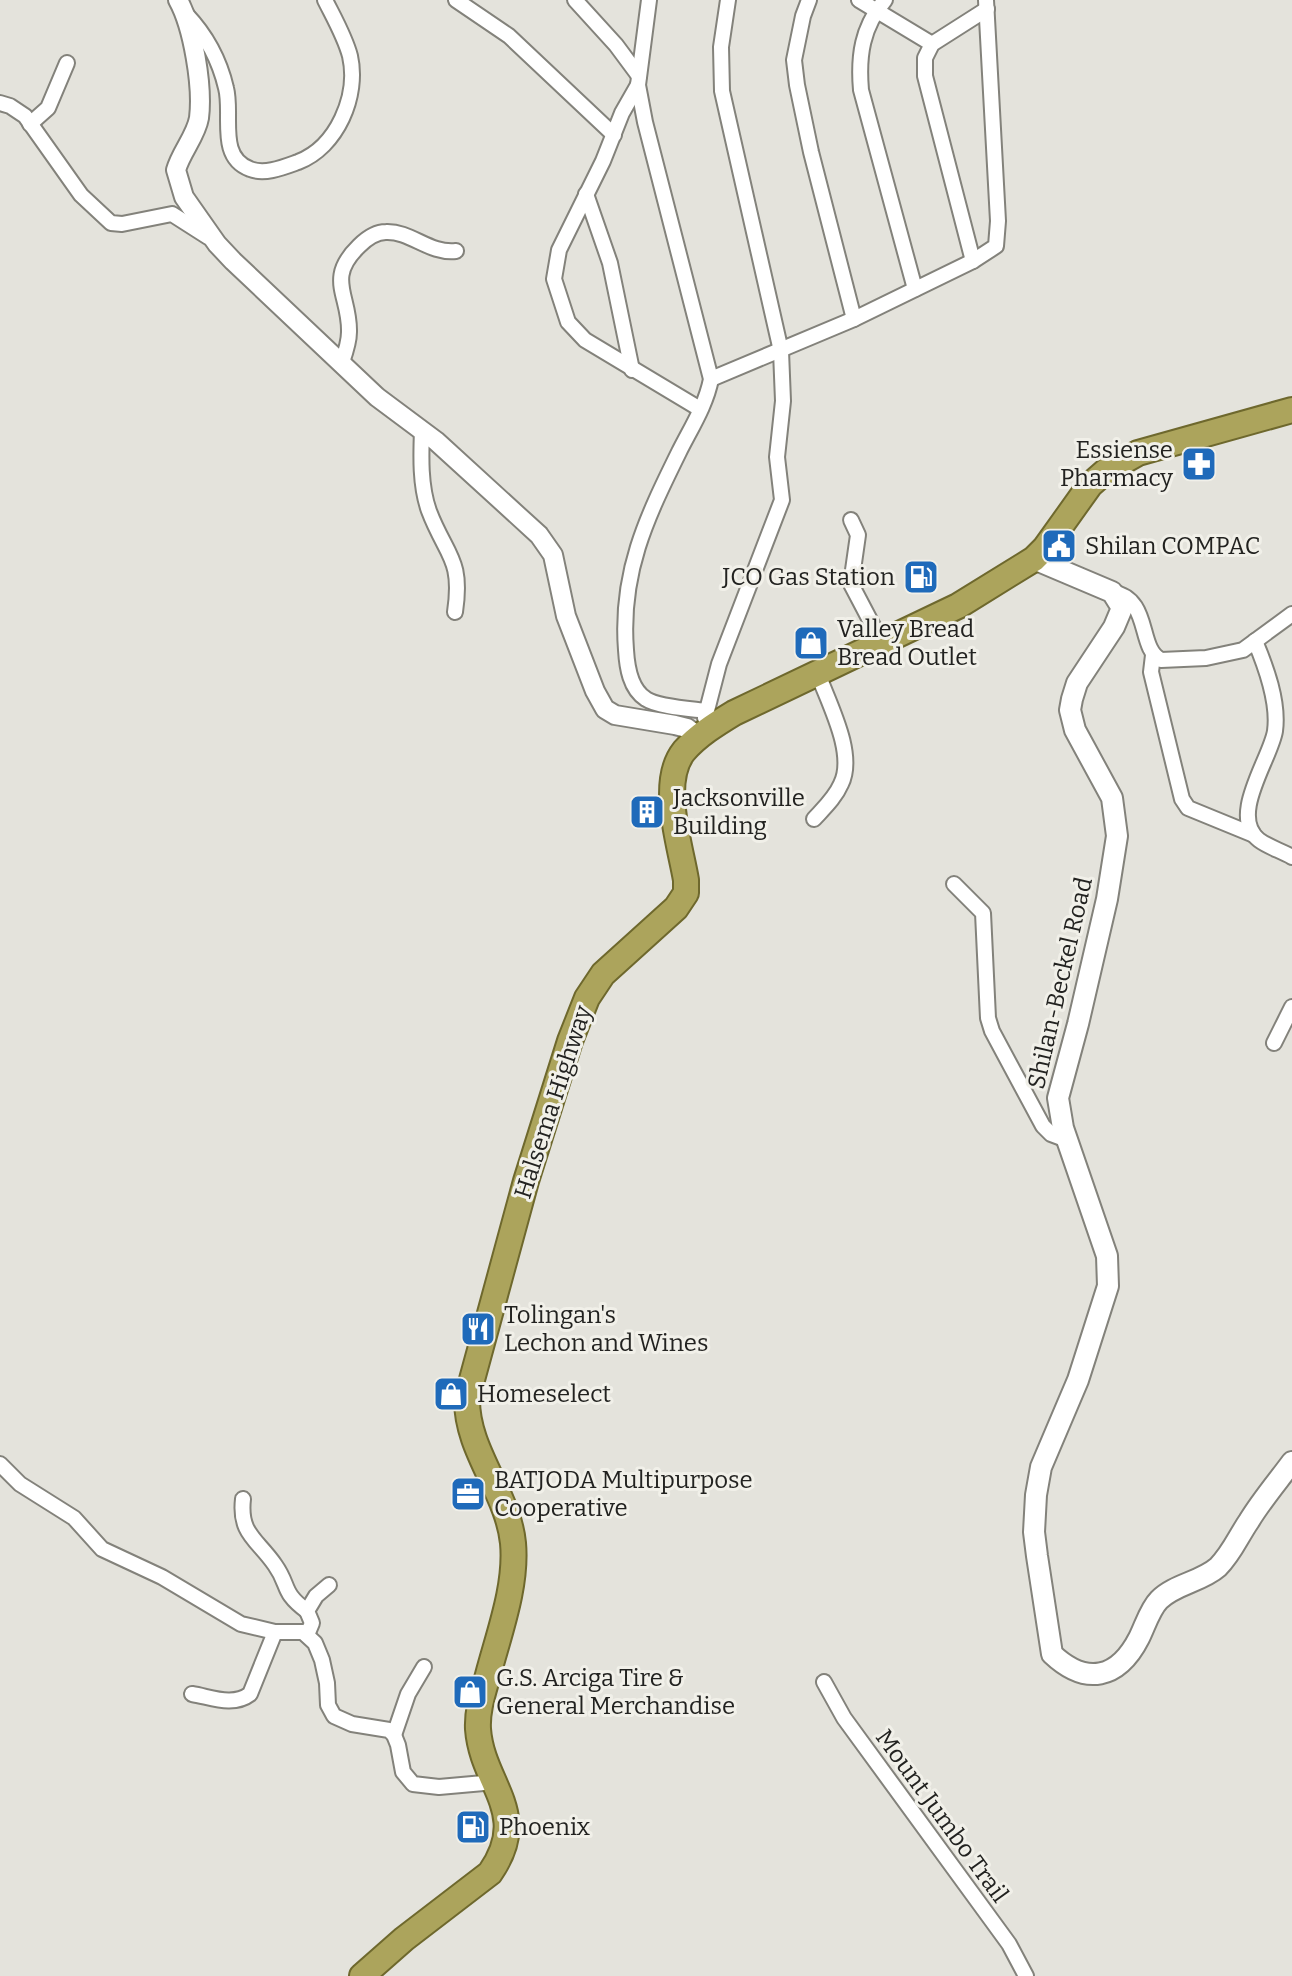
<svg xmlns="http://www.w3.org/2000/svg" width="1292" height="1976" viewBox="0 0 1292 1976" font-family="Bitter,serif">
	<style>
		.lines { fill: none; stroke-linecap: round; stroke-linejoin: round }
		.minor-casing { stroke: #83827b; stroke-width: 18 }
		.tertiary-casing { stroke: #83827b; stroke-width: 22 }
		.secondary-casing { stroke: #83827b; stroke-width: 24 }
		.trunk-casing { stroke: #6e682d; stroke-width: 28 }
		.minor { stroke: #fff; stroke-width: 14 }
		.tertiary { stroke: #fff; stroke-width: 18 }
		.secondary { stroke: #fff; stroke-width: 20 }
		.trunk { stroke: #aca45c; stroke-width: 24 }
		.labels { text-anchor: middle; stroke-width: 6; stroke-linejoin: round; paint-order: stroke }
		.poi-label { font-size: 24px; fill: #222220; stroke: #f1f0e9; text-anchor: start }
		.street-label { font-size: 24px; fill: #222220; stroke: #f1f0e9 }
	</style>
	<rect width="100%" height="100%" fill="#e4e3dc"/>
	<g class="lines">
		<defs>
			<g id="minor">
				<path d="M456 0 509 36 614 135"/>
				<path d="M575 0 616 45 639 76"/>
				<path d="M649 0 638 85 645 122 711 379C706 405 691 428 679 452 646 519 620 573 626 650 627 667 630 689 646 699 658 707 691 709 706 711"/>
				<path d="M809 0 803 16 794 60 797 85 811 152 854 319"/>
				<path d="M859 0 932 44"/>
				<path d="M885 0C862 27 858 56 861 90L915 289"/>
				<path d="M186 14C206 35 219 58 226 88 233 114 217 157 250 169 265 175 284 167 298 162 337 147 359 96 350 56 345 37 334 18 325 0"/>
				<path d="M638 85 622 113 603 161 559 250 554 279 568 322 585 340 700 409"/>
				<path d="M0 103 10 106 25 116 81 195 111 223 122 224 172 214 208 237"/>
				<path d="M30 124 48 108 67 63"/>
				<path d="M586 194 610 263 632 370"/>
				<path d="M973 261 925 76V58L932 44 987 9"/>
				<path d="M342 362C346 351 349 342 349 332 350 295 325 279 359 246 366 239 376 232 386 232 411 231 429 254 456 251"/>
				<path d="M711 379 854 319 973 261 996 246 998 221 986 0"/>
				<path d="M422 430C421 456 420 486 429 511 446 556 463 558 455 612"/>
				<path d="M851 520 858 535 851 584 882 643"/>
				<path d="M1112 592C1152 599 1137 648 1161 660L1206 658 1243 650 1292 614"/>
				<path d="M1255 641C1266 667 1279 702 1275 731 1271 758 1228 816 1259 840 1268 847 1282 851 1292 857"/>
				<path d="M1153 655 1151 672 1182 799 1188 808 1254 835"/>
				<path d="M705 718 719 664 782 500 777 457 783 401 781 351 722 91 721 47 728 0"/>
				<path d="M814 819C824 808 835 798 841 784 856 754 829 704 818 674"/>
				<path d="M954 884 983 913 988 1018 992 1031 1043 1126 1051 1134 1067 1140"/>
				<path d="M1274 1043 1292 1007"/>
				<path d="M0 1464 20 1484 74 1518 102 1549 162 1577 241 1624 275 1632H303L315 1643 322 1660 327 1683 328 1705 334 1716 352 1724 389 1730 394 1735 398 1745 403 1772 413 1784 439 1787 495 1782"/>
				<path d="M243 1499C239 1534 257 1539 275 1565 290 1586 281 1592 307 1611"/>
				<path d="M307 1635 312 1623 307 1611 316 1596 329 1585"/>
				<path d="M824 1682 844 1718 1009 1944 1026 1976"/>
				<path d="M192 1694C211 1697 233 1707 250 1694L275 1632"/>
				<path d="M394 1735 408 1694 424 1667"/>
			</g>
			<path id="tertiary" d="M178 0C193 27 203 86 199 118 196 136 181 152 176 170L184 197 217 244 233 261 377 397 436 441 539 535 553 555 566 616 595 691 605 709 615 715 675 725 687 728 699 737"/>
			<path id="secondary" d="M1034 559 1112 592 1122 608 1114 627 1077 683 1072 699 1070 710 1075 730 1112 798 1117 836 1107 899 1078 1024 1058 1098 1063 1128 1107 1256 1108 1286 1078 1380 1041 1467 1036 1495 1034 1532 1037 1556 1052 1654C1086 1686 1118 1679 1139 1638 1145 1626 1150 1609 1159 1600 1175 1584 1201 1582 1218 1567 1232 1553 1238 1537 1249 1521 1261 1501 1278 1481 1292 1462"/>
			<path id="trunk" d="M362 1976 404 1939 490 1873C532 1813 482 1785 478 1729 477 1710 483 1693 488 1675 499 1633 517 1586 513 1543 508 1492 466 1451 467 1398L526 1181 570 1041 587 998 603 974 676 908 686 893V880C680 844 659 782 684 751 698 735 716 724 734 713L958 606 1034 559 1045 548 1090 485 1106 471 1138 453 1292 410"/>
		</defs>
		<use href="#minor" class="minor-casing"/>
		<use href="#tertiary" class="tertiary-casing"/>
		<use href="#secondary" class="secondary-casing"/>
		<use href="#trunk" class="trunk-casing"/>
		<use href="#minor" class="minor"/>
		<use href="#tertiary" class="tertiary"/>
		<use href="#secondary" class="secondary"/>
		<use href="#trunk" class="trunk"/>
	</g>
	<defs>
		<symbol id="pharmacy-square" viewBox="-11 -11 22 22"><rect x="-9" y="-9" width="18" height="18" rx="4" fill="#1f6aba" stroke="#f1f0e9"/><path d="M-2-6h4v4h4v4h-4v4h-4v-4h-4v-4h4Z" fill="#fff"/></symbol>
		<symbol id="civic-square" viewBox="-11 -11 22 22"><rect x="-9" y="-9" width="18" height="18" rx="4" fill="#1f6aba" stroke="#f1f0e9"/><path d="M-.6-6.5H3V-4.5H.6V-3L4-1V1h2V6H-6V1h2V-1L-.6-3ZM-1.2 2.5V6h2.4V2.5Z" fill="#fff"/></symbol>
		<symbol id="fuel-square" viewBox="-11 -11 22 22"><rect x="-9" y="-9" width="18" height="18" rx="4" fill="#1f6aba" stroke="#f1f0e9"/><path d="M-5.5-6h7V0h2V4h1.3V-2.5L3-4.5l.8-.8L6-3V5H2.5V1h-1V6h-7ZM-4.2-4.7v3.2H.2V-4.7Z" fill="#fff"/></symbol>
		<symbol id="shop-square" viewBox="-11 -11 22 22"><rect x="-9" y="-9" width="18" height="18" rx="4" fill="#1f6aba" stroke="#f1f0e9"/><path d="M-5-2.5h2.3a2.7 3.5 0 0 1 5.4 0H5L5.5 6h-11ZM-1.5-2.5h3a1.5 2.3 0 0 0-3 0Z" fill="#fff"/></symbol>
		<symbol id="building-square" viewBox="-11 -11 22 22"><rect x="-9" y="-9" width="18" height="18" rx="4" fill="#1f6aba" stroke="#f1f0e9"/><path d="M-4-6H4V6H1V3H-1V6H-4ZM-2.5-4.3h1.7v1.8h-1.7ZM.8-4.3h1.7v1.8H.8ZM-2.5-1h1.7V.8h-1.7ZM.8-1h1.7V.8H.8Z" fill="#fff"/></symbol>
		<symbol id="restaurant-square" viewBox="-11 -11 22 22"><rect x="-9" y="-9" width="18" height="18" rx="4" fill="#1f6aba" stroke="#f1f0e9"/><path d="M-5-6h1v4h1v-4h1v4h1v-4h1v5L-1.5 .5V6h-2V.5L-5-1ZM5-6V6H3V1.5H1.5Q1.5-4 5-6Z" fill="#fff"/></symbol>
		<symbol id="office-square" viewBox="-11 -11 22 22"><rect x="-9" y="-9" width="18" height="18" rx="4" fill="#1f6aba" stroke="#f1f0e9"/><path d="M-6-3h4V-5.5h4V-3h4V5H-6ZM-1-4.5V-3h2v-1.5ZM-6 0V1H6V0Z" fill="#fff"/></symbol>
	</defs>
	<g fill-rule="evenodd">
		<use href="#pharmacy-square" x="1179" y="444" width="40" height="40"/>
		<use href="#civic-square" x="1039" y="526" width="40" height="40"/>
		<use href="#fuel-square" x="901" y="557" width="40" height="40"/>
		<use href="#shop-square" x="791" y="623" width="40" height="40"/>
		<use href="#building-square" x="627" y="792" width="40" height="40"/>
		<use href="#restaurant-square" x="458" y="1309" width="40" height="40"/>
		<use href="#shop-square" x="431" y="1374" width="40" height="40"/>
		<use href="#office-square" x="448" y="1474" width="40" height="40"/>
		<use href="#shop-square" x="450" y="1672" width="40" height="40"/>
		<use href="#fuel-square" x="453" y="1807" width="40" height="40"/>
	</g>
	<g class="labels">
		<g class="poi-label">
			<text x="1173" y="458" text-anchor="end">Essiense<tspan x="1173" dy="28">Pharmacy</tspan></text>
			<text x="1085" y="554">Shilan COMPAC</text>
			<text x="895" y="585" text-anchor="end">JCO Gas Station</text>
			<text x="837" y="637">Valley Bread<tspan x="837" dy="28">Bread Outlet</tspan></text>
			<text x="673" y="806">Jacksonville<tspan x="673" dy="28">Building</tspan></text>
			<text x="504" y="1323">Tolingan's<tspan x="504" dy="28">Lechon and Wines</tspan></text>
			<text x="477" y="1402">Homeselect</text>
			<text x="494" y="1488">BATJODA Multipurpose<tspan x="494" dy="28">Cooperative</tspan></text>
			<text x="496" y="1686">G.S. Arciga Tire &amp;<tspan x="496" dy="28">General Merchandise</tspan></text>
			<text x="499" y="1835">Phoenix</text>
		</g>
		<g class="street-label">
			<text transform="translate(1060 983) rotate(-77)" y="8">Shilan-Beckel Road</text>
			<text transform="translate(553 1102) rotate(-72)" y="8">Halsema Highway</text>
			<text transform="translate(942 1816) rotate(54)" y="8">Mount Jumbo Trail</text>
		</g>
	</g>
</svg>
